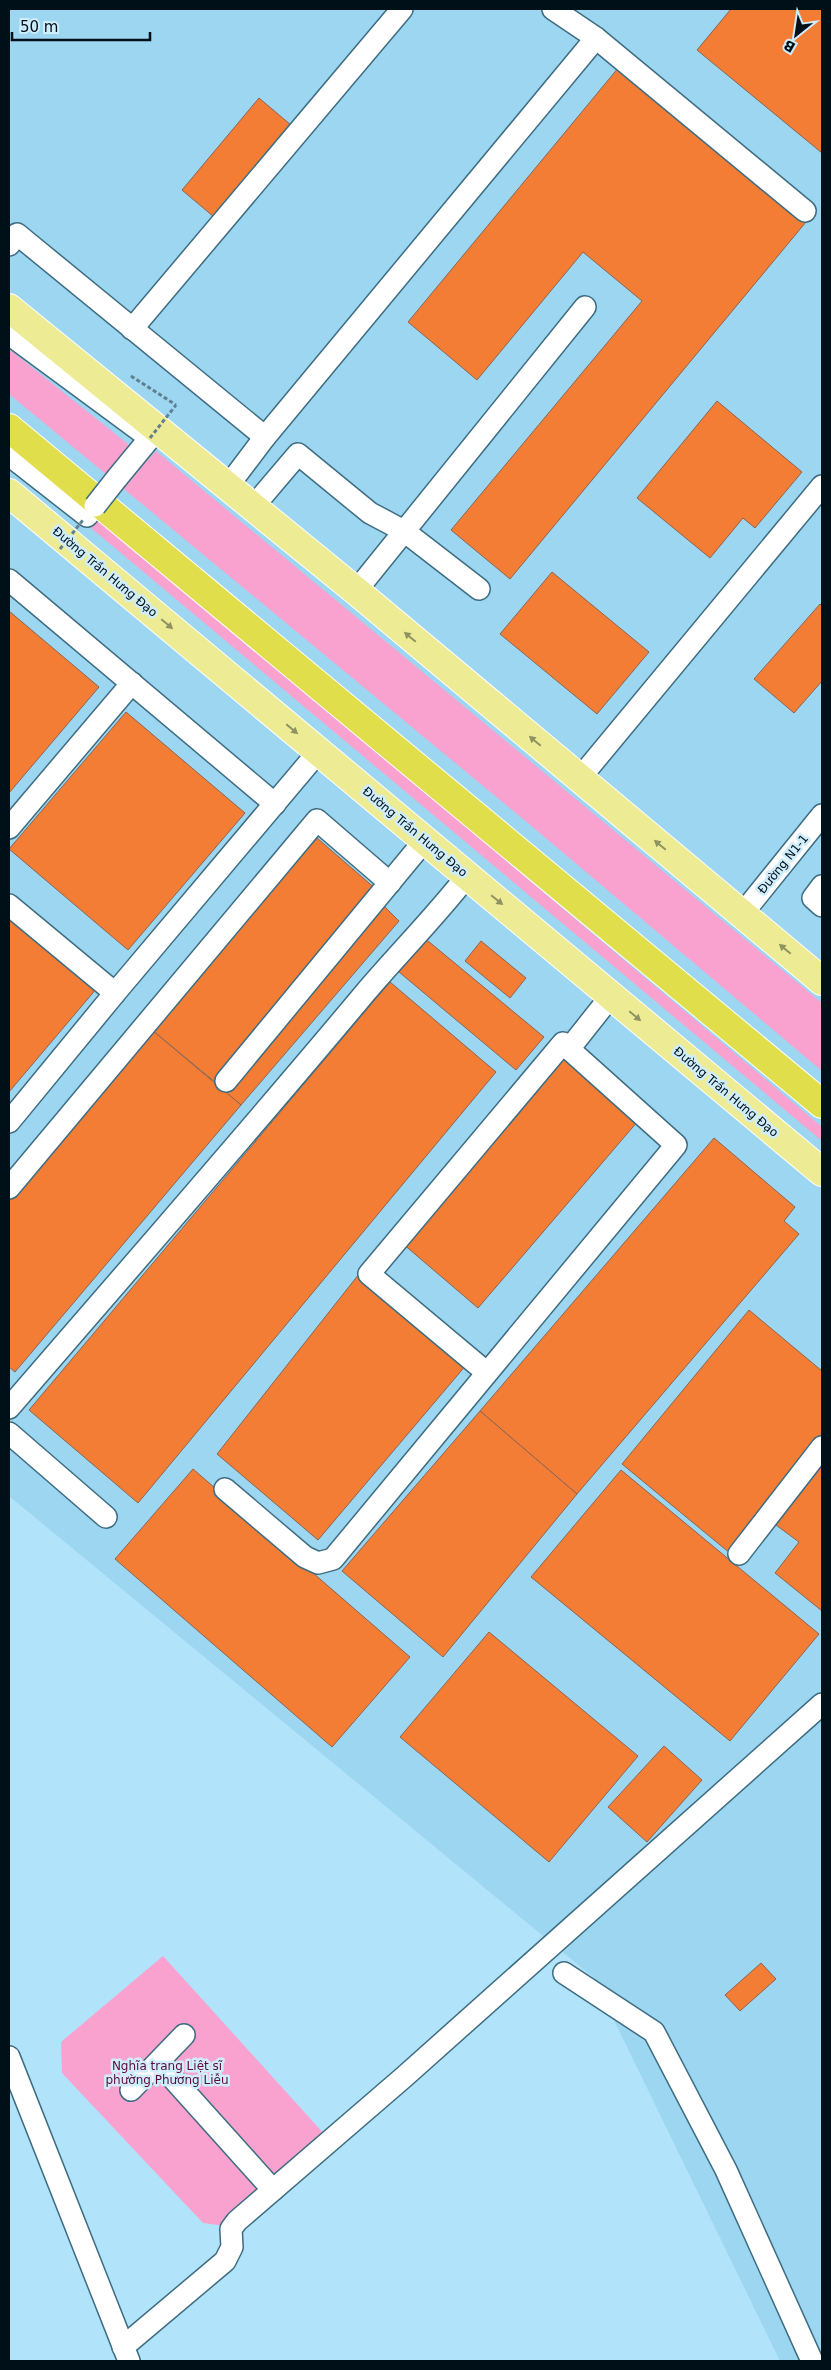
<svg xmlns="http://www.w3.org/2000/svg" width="831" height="2370" viewBox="0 0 831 2370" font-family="'DejaVu Sans',sans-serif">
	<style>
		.built { fill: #9cd6f1 }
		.green { fill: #faa2cf }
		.building { fill: #f47d36; stroke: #8d6450 }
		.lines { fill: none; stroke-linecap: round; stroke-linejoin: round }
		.minor-casing { stroke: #3e6d81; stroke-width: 24 }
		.major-casing { stroke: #fff; stroke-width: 30 }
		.highway-casing { stroke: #fff; stroke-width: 30 }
		.path { stroke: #5e8090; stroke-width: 3; stroke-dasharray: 4 2.5; stroke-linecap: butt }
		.minor { stroke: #fff; stroke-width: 21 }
		.major { stroke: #edeb94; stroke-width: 28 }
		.highway { stroke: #e1de4c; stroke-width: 28 }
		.minor-bridge-casing { stroke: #3e6d81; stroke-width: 24; stroke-linecap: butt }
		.path-bridge { stroke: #5e8090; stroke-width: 3; stroke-dasharray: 4 2.5; stroke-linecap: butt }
		.minor-bridge { stroke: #fff; stroke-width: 21 }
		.oneway { fill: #8e9362 }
		.labels { text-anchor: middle; stroke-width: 5; stroke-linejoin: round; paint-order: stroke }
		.street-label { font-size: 12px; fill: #001018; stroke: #cfedfb }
		.park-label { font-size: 12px; fill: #5a0d3d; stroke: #cfedfb }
	</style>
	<rect width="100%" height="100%" fill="#b1e3fa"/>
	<path class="built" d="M9 9H822V2361H780L593 1977 9 1496Z"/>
	<g class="green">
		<path d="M9 349 148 460 156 451 822 1003V1071L529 824 9 394Z"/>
		<path d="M100 518 822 1127V1141L91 528Z"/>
		<path d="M163 1956 335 2146 241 2228 203 2223 62 2073 61 2042Z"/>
	</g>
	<g class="building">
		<path d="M731 9H822V153L697 50Z"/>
		<path d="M619 67 806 222 510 579 451 530 642 301 583 252 477 380 408 322Z"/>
		<path d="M259 98 291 125 214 217 182 190Z"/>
		<path d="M717 401 802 472 755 528 743 518 710 558 637 498Z"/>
		<path d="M552 572 649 652 597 714 500 634Z"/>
		<path d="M820 604 822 606V681L794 713 754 679Z"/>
		<path d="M9 611 99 687 9 793Z"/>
		<path d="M126 712 245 813 128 950 9 849Z"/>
		<path d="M317 838 377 890 216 1083 152 1030Z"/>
		<path d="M382 904 399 921 241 1105 224 1091Z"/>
		<path d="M9 914 97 988 9 1092Z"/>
		<path d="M422 936 544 1037 516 1070 399 972 413 955 409 952Z"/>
		<path d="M481 941 526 978 510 998 465 961Z"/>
		<path d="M390 982 496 1072 138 1503 29 1410Z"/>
		<path d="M152 1030 241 1105 15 1372 9 1367V1198Z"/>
		<path d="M563 1056 638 1121 478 1308 402 1243Z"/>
		<path d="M714 1138 795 1207 784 1221 799 1234 577 1494 480 1411Z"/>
		<path d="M359 1274 467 1364 318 1540 217 1454Z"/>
		<path d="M749 1310 822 1371V1445L731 1554 622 1464Z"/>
		<path d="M480 1411 577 1494 443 1657 342 1571Z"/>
		<path d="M822 1466V1611L775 1573 799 1542 776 1525Z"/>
		<path d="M193 1469 410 1657 332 1747 115 1559Z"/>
		<path d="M621 1470 819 1634 730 1741 531 1577Z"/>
		<path d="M489 1632 638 1756 549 1862 400 1737Z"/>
		<path d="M664 1746 702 1780 647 1842 608 1807Z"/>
		<path d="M761 1963 776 1979 740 2011 725 1995Z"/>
	</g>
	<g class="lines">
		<defs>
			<g id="minor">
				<path d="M553 9 596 38 805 211"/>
				<path d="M9 245 17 234 265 437"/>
				<path d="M132 329 402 9"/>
				<path d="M9 334 150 438 117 478"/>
				<path d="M9 455 87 516 95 506"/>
				<path d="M228 486 265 437 596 38"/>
				<path d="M253 507 298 454 370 513 404 531 479 589"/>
				<path d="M9 580 275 804"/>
				<path d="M356 591 585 307"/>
				<path d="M580 778 822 486"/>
				<path d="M9 828 132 683"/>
				<path d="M822 886 813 898 822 906"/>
				<path d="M9 905 115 993"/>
				<path d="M743 913 822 815"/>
				<path d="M226 1081 425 840"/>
				<path d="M9 1122 115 993 319 751"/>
				<path d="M9 1188 317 820 390 883"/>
				<path d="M486 1372 369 1274 563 1043 569 1049"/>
				<path d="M9 1408C128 1270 248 1133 365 993 399 953 435 917 467 876"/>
				<path d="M9 1433 106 1517"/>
				<path d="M225 1489 305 1557 318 1563 333 1559 676 1145 569 1049 611 996"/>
				<path d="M739 1554 822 1447"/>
				<path d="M564 1973 654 2032 726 2170 812 2361"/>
				<path d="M9 2057 129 2361"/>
				<path d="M159 2063 273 2190"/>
				<path d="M131 2090 184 2035"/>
				<path d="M123 2347 225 2261 232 2247 231 2229 237 2221 404 2077 822 1704"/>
			</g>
			<g id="major">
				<path d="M9 308 356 591 822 981"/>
				<path d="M9 493 822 1172"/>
			</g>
			<path id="highway" d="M9 428 822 1104"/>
		</defs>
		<use href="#minor" class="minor-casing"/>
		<use href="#major" class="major-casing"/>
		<use href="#highway" class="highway-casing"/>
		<path class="path" d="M131 376 176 405"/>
		<use href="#minor" class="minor"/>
		<use href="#major" class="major"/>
		<use href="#highway" class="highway"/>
		<defs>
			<path id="minor-bridge" d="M95 506 117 478"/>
		</defs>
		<use href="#minor-bridge" class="minor-bridge-casing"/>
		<g class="path-bridge">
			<path d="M150 438 176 405"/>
			<path d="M60 549 83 520"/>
		</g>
		<use href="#minor-bridge" class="minor-bridge"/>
	</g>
	<defs><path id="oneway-solid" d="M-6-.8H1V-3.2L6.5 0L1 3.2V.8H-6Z" transform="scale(1.25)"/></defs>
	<g class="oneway">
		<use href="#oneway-solid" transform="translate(167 624) rotate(40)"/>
		<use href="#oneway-solid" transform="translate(410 637) rotate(-140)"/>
		<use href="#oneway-solid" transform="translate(292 729) rotate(40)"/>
		<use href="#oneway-solid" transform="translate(535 741) rotate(-140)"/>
		<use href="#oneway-solid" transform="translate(660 845) rotate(-140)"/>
		<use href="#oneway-solid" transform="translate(497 900) rotate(39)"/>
		<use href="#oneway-solid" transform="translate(785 949) rotate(-140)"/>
		<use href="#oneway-solid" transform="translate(635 1016) rotate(40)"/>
	</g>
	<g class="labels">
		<g class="street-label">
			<text transform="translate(105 572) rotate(40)" y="4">Đường Trần Hưng Đạo</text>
			<text transform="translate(415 832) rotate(40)" y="4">Đường Trần Hưng Đạo</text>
			<text transform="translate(783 864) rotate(-51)" y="4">Đường N1-1</text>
			<text transform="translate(726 1092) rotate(40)" y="4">Đường Trần Hưng Đạo</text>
		</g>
		<g class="park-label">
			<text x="167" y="2070">Nghĩa trang Liệt sĩ<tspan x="167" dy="14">phường Phương Liễu</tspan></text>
		</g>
	</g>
	<rect width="831" height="2370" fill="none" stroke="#001018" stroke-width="20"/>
	<g transform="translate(796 35) rotate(210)" stroke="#cfedfb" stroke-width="4" paint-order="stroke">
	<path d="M0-4L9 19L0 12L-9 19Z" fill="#001018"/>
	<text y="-8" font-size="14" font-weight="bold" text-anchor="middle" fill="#001018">B</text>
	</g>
	<path d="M12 32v8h138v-8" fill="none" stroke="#001018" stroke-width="2.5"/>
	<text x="20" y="32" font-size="15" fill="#001018" stroke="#cfedfb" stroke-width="4" paint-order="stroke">50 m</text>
</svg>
